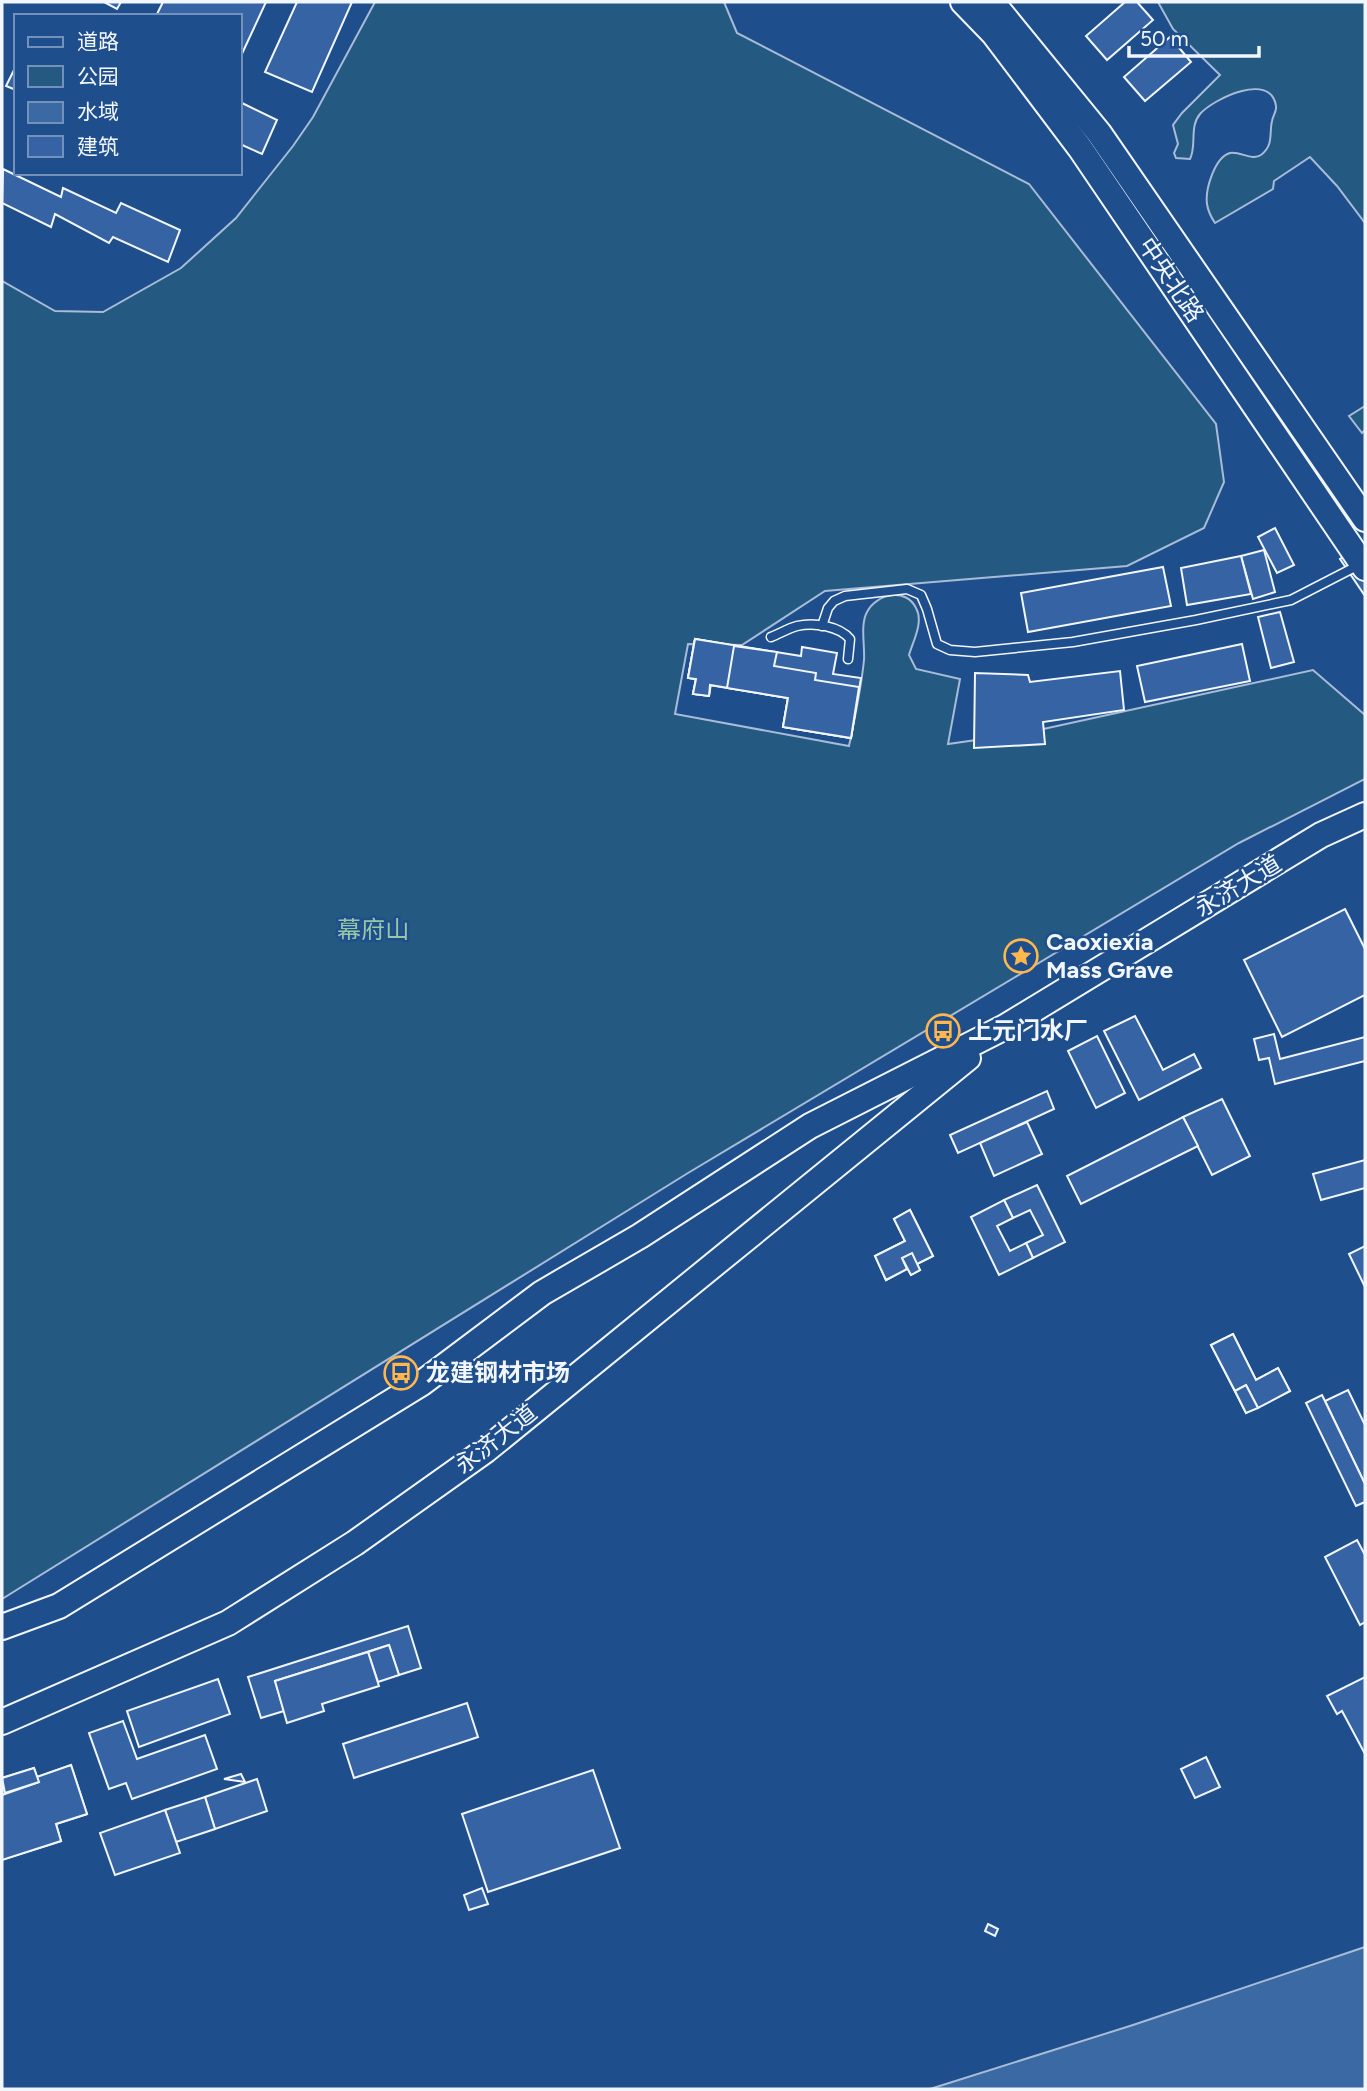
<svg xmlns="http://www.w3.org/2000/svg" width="1367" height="2091" viewBox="0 0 1367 2091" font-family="Figtree,'Noto Sans SC',sans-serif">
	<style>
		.green { fill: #245a82; stroke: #a8bbd7; stroke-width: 2 }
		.water { fill: #3b69a3; stroke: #a8bbd7; stroke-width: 2 }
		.building { fill: #3563a3; stroke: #f2f6ff; stroke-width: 2 }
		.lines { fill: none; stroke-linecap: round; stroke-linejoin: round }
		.lane-casing { stroke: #f2f6ff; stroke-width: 11 }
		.primary-casing { stroke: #f2f6ff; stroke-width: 28 }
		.lane { stroke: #1f4e8c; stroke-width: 8 }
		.primary { stroke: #1f4e8c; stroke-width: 24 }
		.labels { text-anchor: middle; stroke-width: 5; stroke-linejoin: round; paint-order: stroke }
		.street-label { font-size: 24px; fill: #f2f6ff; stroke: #1f4e8c }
		.park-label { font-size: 24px; fill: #97c8a6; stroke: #1f4e8c }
		.poi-label { font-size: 24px; font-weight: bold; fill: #f2f6ff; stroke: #1f4e8c; text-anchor: start }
	</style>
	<rect width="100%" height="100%" fill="#1f4e8c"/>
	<g class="green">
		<path d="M375 2H724L737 33 1029 184 1216 424 1224 482 1204 528 1127 566 825 591 742 645 688 644 675 714 849 746C855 718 861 689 864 660 865 645 860 625 867 612 876 594 906 587 916 608 924 622 913 641 909 655L916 669 960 679 948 744 1025 733 1313 670 1365 715V779L1239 843 688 1173 2 1599V281L55 311 103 312 181 268 236 218 293 146 313 117Z"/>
		<path d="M1158 2H1365V223L1337 186 1310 157 1274 181 1273 189 1215 223C1211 217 1208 211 1207 204 1205 189 1215 157 1230 153 1240 151 1252 161 1261 155 1274 145 1269 133 1272 121 1273 115 1277 111 1276 106 1271 71 1213 99 1200 114 1189 127 1197 145 1190 159L1176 158 1174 153 1178 144 1173 125 1182 113 1220 75 1173 29Z"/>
		<path d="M1365 406V430L1362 433 1349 416Z"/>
	</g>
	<path class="water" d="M1365 1947V2089H930L1133 2025Z"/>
	<g class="building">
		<path d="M104 2H121L117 9Z"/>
		<path d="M163 2H266L240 58V16H156Z"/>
		<path d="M297 2H352L312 92 265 72Z"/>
		<path d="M1125 2H1137L1153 20 1107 60 1086 36Z"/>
		<path d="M1170 37 1191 62 1145 101 1124 77Z"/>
		<path d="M16 66V90L6 86Z"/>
		<path d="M240 102 277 120 262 154 240 144Z"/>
		<path d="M3 169 61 197 63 188 116 213 121 203 180 230 168 262 113 237 109 243 55 214 51 227 2 203Z"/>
		<path d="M1275 528 1294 565 1277 573 1258 537Z"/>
		<path d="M1365 542V596L1340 559Z"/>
		<path d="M1264 550 1275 592 1253 599 1241 556Z"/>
		<path d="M1241 556 1251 594 1187 605 1181 568Z"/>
		<path d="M1163 567 1171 606 1028 632 1021 593Z"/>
		<path d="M1280 612 1294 662 1271 668 1258 617Z"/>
		<path d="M695 639 725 644 721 665H714L709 696 693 694 696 679 688 678Z"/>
		<path d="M695 639 802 657 799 670 816 673 815 680 859 687 851 738 783 727 788 698 710 685 709 696 693 694 696 679 688 678Z"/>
		<path d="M695 639 801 656 802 647 837 653 833 674 861 678 851 738 783 727 788 698 710 685 709 696 693 694 696 679 688 678Z"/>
		<path d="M1242 644 1250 681 1145 702 1137 666Z"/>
		<path d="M734 646 777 652 774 666 816 673 815 680 859 687 851 738 783 727 788 698 727 688Z"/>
		<path d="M1120 671 1124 710 1043 722 1045 744 974 748 975 673 1028 675 1030 682Z"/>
		<path d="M1345 909 1365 949V995L1282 1037 1244 960Z"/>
		<path d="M1135 1016 1163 1070 1194 1054 1201 1068 1139 1100 1104 1031Z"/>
		<path d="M1274 1034 1280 1059 1365 1037V1061L1275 1084 1269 1058 1259 1060 1254 1039Z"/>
		<path d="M1097 1036 1125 1093 1096 1108 1068 1051Z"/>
		<path d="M1047 1091 1054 1109 958 1153 950 1135Z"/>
		<path d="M1222 1099 1250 1156 1212 1175 1183 1117Z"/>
		<path d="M1183 1117 1198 1146 1081 1204 1067 1176Z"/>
		<path d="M1027 1122 1042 1154 994 1176 980 1143Z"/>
		<path d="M1365 1160V1188L1321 1200 1313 1174Z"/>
		<path d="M1037 1185 1065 1242 1033 1258 1026 1243 1043 1235 1030 1210 1013 1218 1004 1200Z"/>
		<path d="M1004 1200 1013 1218 997 1226 1010 1251 1026 1243 1033 1258 999 1275 971 1217Z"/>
		<path d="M910 1210 933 1256 917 1264 912 1253 902 1258 907 1269 886 1280 875 1256 905 1241 894 1219Z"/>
		<path d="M910 1210 933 1256 917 1264 920 1270 911 1275 902 1258 907 1269 886 1280 875 1256 905 1241 894 1219Z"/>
		<path d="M1365 1246V1287L1349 1254Z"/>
		<path d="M912 1253 920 1270 911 1275 902 1258Z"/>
		<path d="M1233 1334 1256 1380 1278 1368 1290 1391 1246 1413 1211 1345Z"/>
		<path d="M1233 1334 1256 1380 1278 1368 1290 1391 1258 1408 1246 1385 1235 1391 1211 1345Z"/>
		<path d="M1246 1385 1258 1408 1246 1413 1235 1391Z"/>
		<path d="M1348 1390 1365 1425V1484L1325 1401Z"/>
		<path d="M1322 1395 1365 1484V1502L1356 1506 1306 1403Z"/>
		<path d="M1357 1540 1365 1555V1622L1360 1625 1325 1557Z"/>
		<path d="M408 1626 421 1668 399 1675 389 1645 275 1681 284 1711 261 1718 248 1677Z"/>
		<path d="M389 1645 399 1675 378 1682 368 1652Z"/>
		<path d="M368 1652 379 1686 322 1704 324 1711 287 1723 275 1681Z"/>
		<path d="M1365 1677V1754L1342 1711 1337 1714 1327 1696Z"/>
		<path d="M218 1679 230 1714 139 1747 127 1711Z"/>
		<path d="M467 1703 478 1737 354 1778 343 1744Z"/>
		<path d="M123 1721 137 1759 205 1735 217 1769 132 1799 126 1783 109 1789 89 1733Z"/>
		<path d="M1206 1757 1220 1787 1195 1798 1181 1769Z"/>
		<path d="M71 1765 87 1814 56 1824 61 1841 2 1860V1795L39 1782 37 1777Z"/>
		<path d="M71 1765 87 1814 56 1824 61 1841 2 1860V1795L39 1782 5 1793 2 1778 34 1768 37 1777Z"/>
		<path d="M34 1768 39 1782 5 1793 2 1778Z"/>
		<path d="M593 1770 620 1848 488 1892 462 1814Z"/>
		<path d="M241 1774 245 1782 224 1779Z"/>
		<path d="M257 1779 267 1811 215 1829 205 1797Z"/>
		<path d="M205 1797 215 1829 176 1842 165 1810Z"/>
		<path d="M165 1810 180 1853 115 1875 100 1833Z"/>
		<path d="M482 1888 488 1904 469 1910 464 1895Z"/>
		<path d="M988 1924 998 1929 995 1936 985 1931Z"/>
	</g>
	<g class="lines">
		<defs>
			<g id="lane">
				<path d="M822 626 828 608 834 601 845 596 907 589 921 595 927 609 937 644 950 650 975 652 1073 642 1196 620 1291 600 1359 565"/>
				<path d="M771 637C779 634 789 628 797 626 814 622 839 626 850 639L848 659"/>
			</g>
			<g id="primary">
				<path d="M963 2 994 34 1080 148 1365 568"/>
				<path d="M992 2 1099 133 1365 519"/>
				<path d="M2 1627 59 1606 422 1383 542 1293 640 1236 810 1126 1005 1027 1321 835 1365 815"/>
				<path d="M2 1722 228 1623 355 1543 486 1450 968 1058"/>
			</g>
		</defs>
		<use href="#lane" class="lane-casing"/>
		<use href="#primary" class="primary-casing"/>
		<use href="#lane" class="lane"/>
		<use href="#primary" class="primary"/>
	</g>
	<defs>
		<symbol id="sight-ring" viewBox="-11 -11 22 22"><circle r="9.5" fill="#1f4e8c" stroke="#ffb74d" stroke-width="1.5"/><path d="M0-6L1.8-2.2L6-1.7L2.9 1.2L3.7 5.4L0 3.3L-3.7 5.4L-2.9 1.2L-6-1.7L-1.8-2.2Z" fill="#ffb74d"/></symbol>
		<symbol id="bus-ring" viewBox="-11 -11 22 22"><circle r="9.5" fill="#1f4e8c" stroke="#ffb74d" stroke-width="1.5"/><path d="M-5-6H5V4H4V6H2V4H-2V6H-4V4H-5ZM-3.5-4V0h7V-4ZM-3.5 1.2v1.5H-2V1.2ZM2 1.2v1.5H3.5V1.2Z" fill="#ffb74d"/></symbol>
	</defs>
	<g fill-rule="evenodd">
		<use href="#sight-ring" x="1002" y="937" width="38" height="38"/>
		<use href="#bus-ring" x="924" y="1012" width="38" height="38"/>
		<use href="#bus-ring" x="382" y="1354" width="38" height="38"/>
	</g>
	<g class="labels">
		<g class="street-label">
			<text transform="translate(1171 280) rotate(56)" y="8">中央北路</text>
			<text transform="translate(1238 886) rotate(-31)" y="8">永济大道</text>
			<text transform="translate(496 1439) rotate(-38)" y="8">永济大道</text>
		</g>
		<g class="park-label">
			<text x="373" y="938">幕府山</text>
		</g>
		<g class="poi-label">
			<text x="1046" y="950">Caoxiexia<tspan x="1046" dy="28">Mass Grave</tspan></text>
			<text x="968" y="1039">上元门水厂</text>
			<text x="426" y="1381">龙建钢材市场</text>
		</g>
	</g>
	<rect width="1367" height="2091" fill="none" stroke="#f2f6ff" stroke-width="7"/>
	<rect x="14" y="14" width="228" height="161" fill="#1f4e8c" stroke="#7391ba" stroke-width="2"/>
	<rect x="28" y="37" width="35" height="10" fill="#1f4e8c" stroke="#7391ba" stroke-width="2"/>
	<text x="77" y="49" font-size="21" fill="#f2f6ff">道路</text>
	<rect x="28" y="66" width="35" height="21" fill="#245a82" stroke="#7391ba" stroke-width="2"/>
	<text x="77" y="84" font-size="21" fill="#f2f6ff">公园</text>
	<rect x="28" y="102" width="35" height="21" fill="#3b69a3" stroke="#7391ba" stroke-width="2"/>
	<text x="77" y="119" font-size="21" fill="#f2f6ff">水域</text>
	<rect x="28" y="136" width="35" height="21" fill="#3563a3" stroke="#7391ba" stroke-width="2"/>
	<text x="77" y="154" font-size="21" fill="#f2f6ff">建筑</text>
	<path d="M1129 46v10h130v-10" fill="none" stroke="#f2f6ff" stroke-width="3.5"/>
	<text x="1140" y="46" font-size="21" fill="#f2f6ff" stroke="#1f4e8c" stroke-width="5" paint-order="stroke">50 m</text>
</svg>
